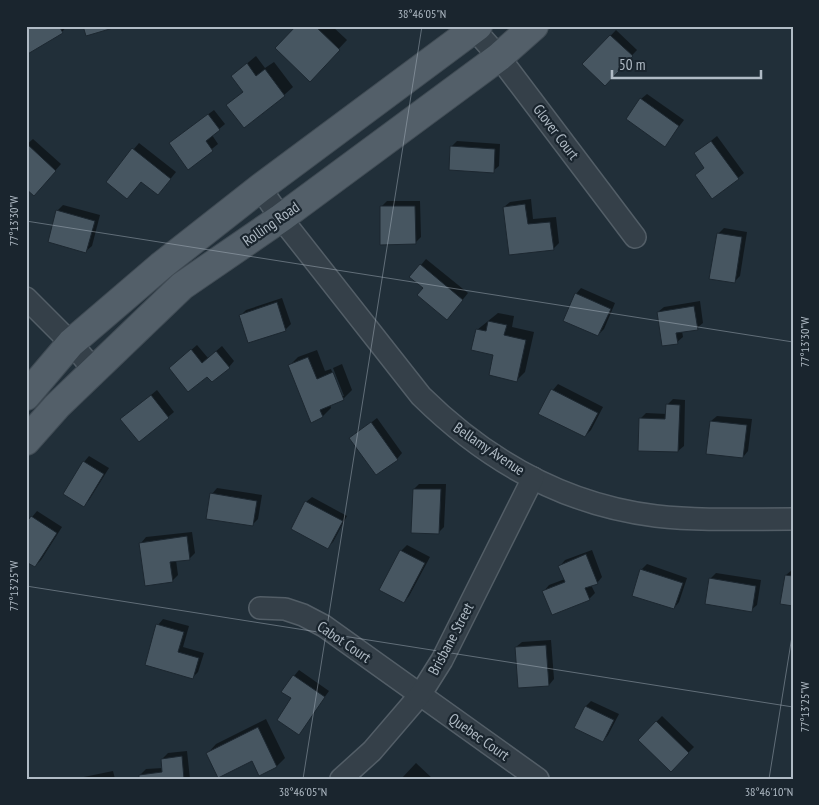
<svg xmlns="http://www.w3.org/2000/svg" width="819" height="805" viewBox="0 0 819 805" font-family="'PT Sans Narrow',sans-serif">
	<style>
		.shadow { fill: #0007 }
		.building { fill: #475661; stroke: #1c2730 }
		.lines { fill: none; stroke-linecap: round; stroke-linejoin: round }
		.minor-casing { stroke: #535e67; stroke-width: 24 }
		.primary-casing { stroke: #414c55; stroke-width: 30 }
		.minor { stroke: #354049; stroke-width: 21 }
		.primary { stroke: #535f69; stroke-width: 28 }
		.ticks { fill: none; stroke: #b0bbc5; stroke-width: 1; stroke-opacity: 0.45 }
		.labels { text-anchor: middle; stroke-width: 4.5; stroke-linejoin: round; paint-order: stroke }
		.street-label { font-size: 15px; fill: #b0bbc5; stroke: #1a252e }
		.neatline { fill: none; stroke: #b0bbc5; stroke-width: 2 }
		.ticks-label { font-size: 12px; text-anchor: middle; fill: #b0bbc5 }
	</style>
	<rect width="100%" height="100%" fill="#212f39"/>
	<g class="shadow">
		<path d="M26 26H67L62 32Z"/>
		<path d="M297 26H332L347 40 318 71Z"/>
		<path d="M616 30 637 50 605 84 584 64Z"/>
		<path d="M256 56 265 68 274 62 293 87 284 95 228 105 244 91 232 76Z"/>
		<path d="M647 94 684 120 665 145 641 99Z"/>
		<path d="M214 110 225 124 212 135 218 144 188 168 176 138Z"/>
		<path d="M717 136 744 173 738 178 705 167 695 154Z"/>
		<path d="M33 139 61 164 39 189 26 145Z"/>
		<path d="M457 141 500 144 499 166 493 171 451 147Z"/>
		<path d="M139 143 176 172 163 188 142 181H107Z"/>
		<path d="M531 199 533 219 556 217 559 243 553 249 504 207 510 202Z"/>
		<path d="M387 201H420L421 237 415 243 381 207Z"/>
		<path d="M63 205 100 215 92 246 86 251 57 211Z"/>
		<path d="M724 228 747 232 740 276 734 282 718 234Z"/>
		<path d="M426 259 468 293 452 313 425 288 421 265Z"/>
		<path d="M581 288 615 303 604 329 598 335 576 294Z"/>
		<path d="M282 298 291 324 285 330 240 316 246 310Z"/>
		<path d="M700 301 703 323 697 328 682 331 683 337 677 342 658 312 664 307Z"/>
		<path d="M498 313 514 316 512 327 534 332 525 372 517 380 477 330Z"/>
		<path d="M197 345 208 358 222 346 234 361 229 367 208 375 176 363Z"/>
		<path d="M317 350 325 371 331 369 341 396H344L333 368 342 364 352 390 343 399 330 404 331 408 323 416 289 366 298 357Z"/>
		<path d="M558 384 603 407 591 430 585 436 540 413 553 390Z"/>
		<path d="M157 390 174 412 168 417 128 414Z"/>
		<path d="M673 399 685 400 684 446 678 451 640 419 646 413 667 414V405Z"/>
		<path d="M717 416 752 419 748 451 743 457 711 421Z"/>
		<path d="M377 418 402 453 397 459 351 438Z"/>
		<path d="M89 456 109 468 89 500 84 505V462Z"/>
		<path d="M419 484H446L444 527 439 532 414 489Z"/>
		<path d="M217 488 262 495 258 519 252 525 212 494Z"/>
		<path d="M312 497 347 516 333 542 327 548 306 502Z"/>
		<path d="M37 511 62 527 41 560 35 566 32 517Z"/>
		<path d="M192 532 195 553 189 559 176 560 178 575 172 581 141 543 146 537Z"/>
		<path d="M407 545 430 557 409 596 404 602 401 551Z"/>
		<path d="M592 550 602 577 597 583 591 585 595 593 589 599 544 591 549 585 565 579 560 566 565 560Z"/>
		<path d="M647 564 687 578 679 602 674 608 641 570Z"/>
		<path d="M792 570H793V605L786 575Z"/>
		<path d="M716 573 761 580 757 605 751 610 710 579Z"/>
		<path d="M163 619 189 626 183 647 204 653 198 672 193 677 158 625Z"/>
		<path d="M551 640 554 679 549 685 516 647 522 642Z"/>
		<path d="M299 670 329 691 298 734 293 698 294 676Z"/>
		<path d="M591 701 619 714 608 735 603 741 586 706Z"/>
		<path d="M662 716 694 747 671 770 639 740Z"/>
		<path d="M266 719 285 758 277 766 260 774 252 760 208 753 216 744Z"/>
		<path d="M187 751 190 779H141L140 775 146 769 163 768 162 759 168 753Z"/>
		<path d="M416 763 433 779H401Z"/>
		<path d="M113 771 115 779H74Z"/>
	</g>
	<g class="building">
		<path d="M26 26H59L63 33 26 55Z"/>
		<path d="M83 26H120L86 36Z"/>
		<path d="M296 26H315L340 50 310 82 275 48Z"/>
		<path d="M610 35 633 56 605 86 582 64Z"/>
		<path d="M247 63 256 76 265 69 285 96 244 128 226 105 243 92 231 76Z"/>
		<path d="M640 98 679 126 665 147 626 119Z"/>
		<path d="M208 114 220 130 206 141 213 151 188 170 169 143Z"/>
		<path d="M711 141 739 179 712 199 695 175 704 168 694 153Z"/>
		<path d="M26 143 56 171 34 196 26 189Z"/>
		<path d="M450 146 495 149 494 173 449 170Z"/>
		<path d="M132 148 171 179 158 195 141 182 127 199 106 182Z"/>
		<path d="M525 204 528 224 550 222 554 250 509 255 503 207Z"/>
		<path d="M380 206H415L416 244 380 245Z"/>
		<path d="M56 210 95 221 86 253 48 242Z"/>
		<path d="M717 233 742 237 735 283 709 279Z"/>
		<path d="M420 264 463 300 447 320 417 295 423 288 409 277Z"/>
		<path d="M575 293 611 309 598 336 563 321Z"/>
		<path d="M277 302 286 331 248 343 239 315Z"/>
		<path d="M694 306 698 330 676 333 678 344 662 346 657 312Z"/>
		<path d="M488 321 507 325 504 335 526 340 517 382 489 375 493 355 471 350 476 329 486 331Z"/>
		<path d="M191 349 202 363 216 351 230 368 212 382 207 377 188 392 169 368Z"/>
		<path d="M308 357 317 379 333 372 344 400 320 410 323 417 311 423 288 365Z"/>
		<path d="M551 389 598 413 585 437 538 414Z"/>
		<path d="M151 395 169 418 139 442 120 419Z"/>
		<path d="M666 404 680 405 678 452 638 451 639 418 665 419Z"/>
		<path d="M710 421 747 425 743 458 706 454Z"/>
		<path d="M371 422 398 460 376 475 349 438Z"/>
		<path d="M83 461 104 474 84 507 63 494Z"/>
		<path d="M413 489H441L439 534 411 533Z"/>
		<path d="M210 493 257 501 253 526 206 519Z"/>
		<path d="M305 501 343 521 328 549 291 529Z"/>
		<path d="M31 516 57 533 35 567 26 562V523Z"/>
		<path d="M187 536 190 560 170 562 173 582 145 586 139 543Z"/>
		<path d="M400 550 425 563 404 603 379 590Z"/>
		<path d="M586 554 598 584 585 588 590 600 552 615 542 591 565 582 558 566Z"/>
		<path d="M640 569 683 583 674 609 632 596Z"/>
		<path d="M785 575 793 576V606L780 604Z"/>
		<path d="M709 578 756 586 752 612 705 604Z"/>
		<path d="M156 624 184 632 178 652 199 658 193 679 145 665Z"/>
		<path d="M546 645 549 686 518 688 515 647Z"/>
		<path d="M293 675 325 697 299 735 277 720 291 698 281 692Z"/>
		<path d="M585 706 614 720 603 742 574 728Z"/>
		<path d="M656 721 689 753 671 772 638 740Z"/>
		<path d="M258 727 277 767 259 776 252 761 218 778 206 753Z"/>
		<path d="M182 756 184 779H139V775L162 772 161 759Z"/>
	</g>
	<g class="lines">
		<defs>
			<g id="minor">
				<path d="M474 29 499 57 635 237"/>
				<path d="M260 188 281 218 421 396C486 460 565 505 656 516 701 521 747 519 793 519"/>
				<path d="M26 298 71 343 94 370"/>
				<path d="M260 608 285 609 303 615 324 626 538 779"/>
				<path d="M341 779 372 751 420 695 442 660 533 478"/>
			</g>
			<g id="primary">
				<path d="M26 396 71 343 162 265 260 188 478 26"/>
				<path d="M26 441 57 406 182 286 281 218 499 57 534 26"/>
			</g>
		</defs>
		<use href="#minor" class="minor-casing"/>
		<use href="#primary" class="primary-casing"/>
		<use href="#minor" class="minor"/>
		<use href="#primary" class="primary"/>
	</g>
	<path class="ticks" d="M26 221 793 342M26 586 793 707M303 779 422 26M769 779 793 630"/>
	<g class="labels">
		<g class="street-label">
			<text transform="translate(556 132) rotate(53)" y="5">Glover Court</text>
			<text transform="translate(271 224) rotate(-35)" y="5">Rolling Road</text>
			<text transform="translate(489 449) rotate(34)" y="5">Bellamy Avenue</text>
			<text transform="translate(451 639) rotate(-62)" y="5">Brisbane Street</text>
			<text transform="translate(344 642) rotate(34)" y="5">Cabot Court</text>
			<text transform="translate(479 737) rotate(35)" y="5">Quebec Court</text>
		</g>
	</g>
	<rect width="819" height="805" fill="none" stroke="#1a252e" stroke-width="55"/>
	<path d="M612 70v8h149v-8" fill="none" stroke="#b0bbc5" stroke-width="2.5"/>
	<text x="619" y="70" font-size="15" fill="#b0bbc5" stroke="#1a252e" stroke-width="4" paint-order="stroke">50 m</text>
	<rect x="28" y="28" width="764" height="750" class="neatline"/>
	<g class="ticks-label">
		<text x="422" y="18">38°46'05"N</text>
		<text transform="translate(14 221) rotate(-90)" y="4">77°13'30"W</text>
		<text transform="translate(805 342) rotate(-90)" y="4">77°13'30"W</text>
		<text transform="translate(14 586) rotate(-90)" y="4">77°13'25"W</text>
		<text transform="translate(805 707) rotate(-90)" y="4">77°13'25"W</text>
		<text x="303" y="796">38°46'05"N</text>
		<text x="769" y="796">38°46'10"N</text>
	</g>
</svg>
